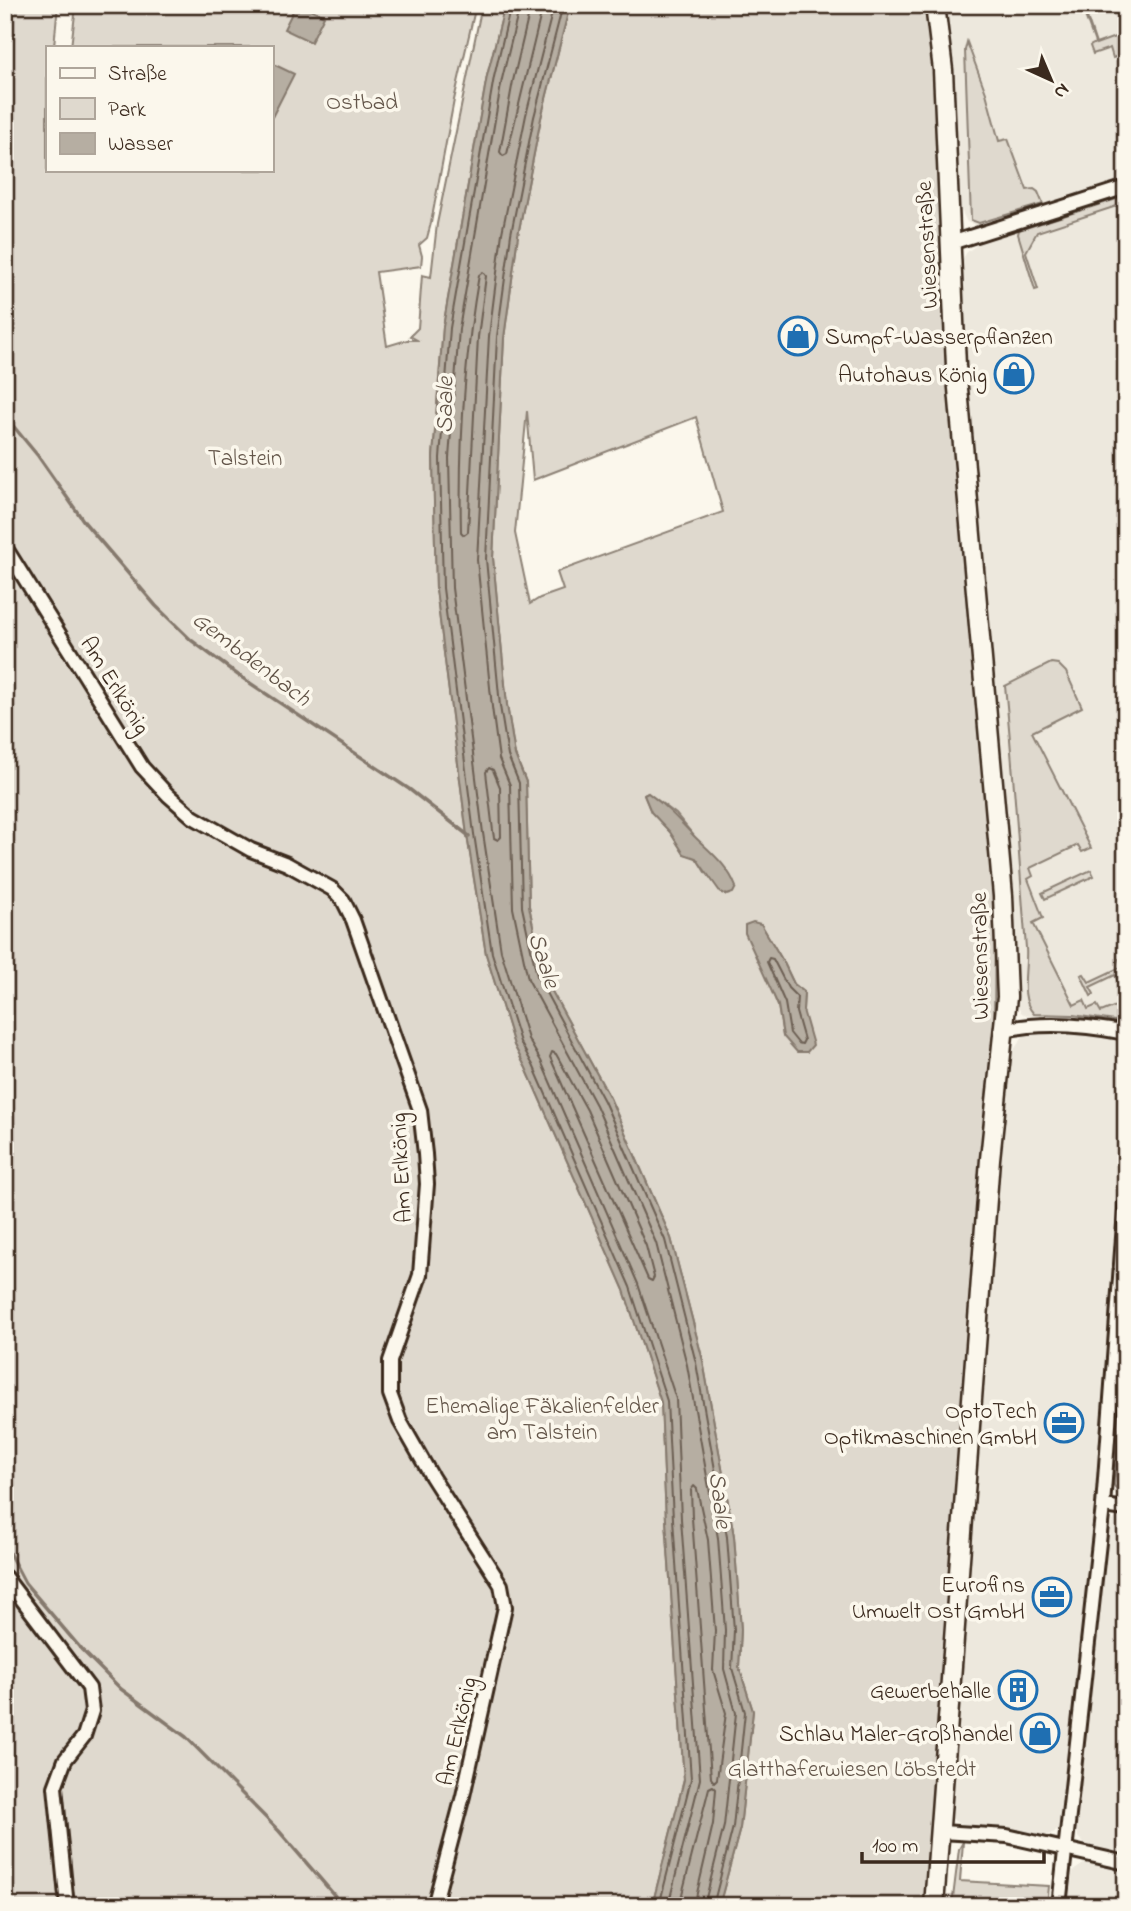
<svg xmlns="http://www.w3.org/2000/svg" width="1131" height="1911" viewBox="0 0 1131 1911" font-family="'Indie Flower',sans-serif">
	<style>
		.built { fill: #ede8dd }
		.green { fill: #dfd9ce; stroke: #8d8276; stroke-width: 2; fill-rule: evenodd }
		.water { fill: #b6aea2; stroke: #85796d; stroke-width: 2 }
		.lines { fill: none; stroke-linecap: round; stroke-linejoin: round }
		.shore { stroke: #6c5f53; stroke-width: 2 }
		.stream { stroke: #85796d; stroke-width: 3.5 }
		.street-casing { stroke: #3b2a1e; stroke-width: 18 }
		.secondary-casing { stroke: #3b2a1e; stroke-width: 23 }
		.street { stroke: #fbf7ec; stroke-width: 12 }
		.secondary { stroke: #fbf7ec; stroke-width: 18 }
		.labels { text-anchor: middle; stroke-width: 7; stroke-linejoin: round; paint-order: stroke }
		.park-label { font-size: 23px; fill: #64564a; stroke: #fbf7ec }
		.street-label { font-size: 23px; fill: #3b2a1e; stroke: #fbf7ec }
		.poi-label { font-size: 23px; fill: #3b2a1e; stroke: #fbf7ec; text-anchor: end }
		.water-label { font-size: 24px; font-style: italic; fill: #605246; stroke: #fbf7ec }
	</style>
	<rect width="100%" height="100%" fill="#fbf7ec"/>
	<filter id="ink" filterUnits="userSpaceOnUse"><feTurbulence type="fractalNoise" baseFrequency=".0143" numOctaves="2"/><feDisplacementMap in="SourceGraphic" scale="14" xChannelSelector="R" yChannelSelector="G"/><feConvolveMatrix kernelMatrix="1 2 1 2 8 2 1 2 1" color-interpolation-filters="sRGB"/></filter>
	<g filter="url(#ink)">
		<g class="built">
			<path d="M942 5H1126V181L1002 222 981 227 967 222 959 206Z"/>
			<path d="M1126 193V1025H1121L1078 1018 1031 1017 1022 1013 1015 1004 1013 926 1004 808 965 402 960 270 961 261 967 252 982 241Z"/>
			<path d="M1053 1029 1121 1036 1126 1040V1133L1120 1250 1108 1395 1070 1769 1063 1824 1054 1833 1041 1837 958 1823 952 1819 950 1811 996 1165 1012 1053 1025 1033 1032 1030Z"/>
			<path d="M1126 1320V1501L1115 1493 1111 1477Z"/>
			<path d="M1126 1515V1857L1088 1848 1078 1837 1076 1825 1106 1531 1116 1517Z"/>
			<path d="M1088 1861 1126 1868V1906H1067L1073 1871Z"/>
		</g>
		<g class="green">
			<path d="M5 5H58L54 46 64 47H47V170H271V47H71L76 6 73 5H476L454 100 431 223 427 238 419 245 422 256 421 266 376 272 387 346 407 340H417L410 336 418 328 422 275 431 277 437 224 482 5H505L487 76 443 327 433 457 436 589 467 835 486 954 514 1045 526 1068 624 1290 661 1402 666 1520 684 1780 652 1906H5Z"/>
			<path d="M570 5H928L934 60 939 136 941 289 988 809 995 921 994 1028 924 1906H719L740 1828 753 1711 739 1667 741 1630 734 1536 703 1361 671 1238 610 1098 543 975 529 906 526 782 515 755 507 705 493 558 504 338 518 235 541 118ZM527 411 533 480 696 417 723 512 557 572 563 590 540 598 530 604 515 533ZM648 793 676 814 694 836 706 874 696 857 684 854 670 832 651 812 644 795ZM761 924 784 963 794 984 804 992 803 1010 783 1036 778 1006 765 974Z"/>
			<path d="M1087 5 1097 6 1085 11 1096 44 1126 33V53L1113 58 1110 48 1093 54 1090 46 1095 43 1084 13 1078 15 1077 11Z"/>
			<path d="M967 42 986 93 999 141 1008 139 1027 190 1034 189 1038 192 1043 204 979 223 971 220 965 50Z"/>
			<path d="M1126 196V203L1037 232 1026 252 1038 289 1035 290 1018 234 1019 230Z"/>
			<path d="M1051 663 1058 664 1066 672 1082 707 1032 732 1091 848 1082 852 1078 845 1030 868 1033 876 1028 879 1043 918 1033 923 1074 1005 1084 1000 1088 1009 1097 1005 1101 1012 1126 1002V1014L1115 1021 1073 1015 1034 1014C1018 997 1028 969 1026 948 1019 860 1014 773 1005 686Z"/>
			<path d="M1091 870 1094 876 1045 899 1042 893Z"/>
			<path d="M1123 957 1125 958 1119 983 1115 975 1090 987 1094 994 1091 996 1081 975 1084 974 1089 982 1121 967 1119 959Z"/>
			<path d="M1126 1366V1460L1121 1478 1123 1479 1122 1486 1126 1488V1498L1119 1494 1114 1485Z"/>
			<path d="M963 1842 960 1881 1049 1886 1047 1906H952L959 1849Z"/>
		</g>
		<g class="water">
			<path d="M296 5H303L324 16 311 42 284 29Z"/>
			<path d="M505 5H570L541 118 518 235 504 338 493 558 507 705 515 755 526 782 529 906 543 975 610 1098 671 1238 703 1361 734 1536 741 1630 739 1667 753 1711 740 1828 719 1906H652L684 1780 666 1520 661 1402 624 1290 526 1068 514 1045 486 954 467 835 436 589 433 457 443 327 487 76Z"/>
			<path d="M271 63 294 74 271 119Z"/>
			<path d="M648 793C666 806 678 819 693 835 710 852 727 864 736 887L733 893 727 895 721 893 696 858 684 854 670 832 651 812 644 795Z"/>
			<path d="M753 922 761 924 784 963 794 984 804 992 803 1010 813 1045 807 1052H797L783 1036 778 1005 745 933V925Z"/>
		</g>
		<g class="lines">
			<g class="shore">
				<path d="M511 5 494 77 450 328 440 458 443 588 474 834 492 953 520 1042 533 1065 630 1287 667 1401 673 1519 691 1779 659 1906"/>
				<path d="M520 5 502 79 459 329 449 458 452 588 483 833 501 951 528 1039 541 1061 638 1284 676 1399 681 1519 700 1779 668 1906"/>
				<path d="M531 5 513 81 500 152 503 156 507 154 543 5"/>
				<path d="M554 5 526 115 502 233 489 336 477 560 492 707 499 759 510 785 513 908 528 979 596 1105 656 1243 687 1365 718 1538 725 1630 724 1669 736 1713 724 1826 704 1906"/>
				<path d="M563 5 534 117 511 234 497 337 486 559 500 706 508 756 519 783 522 907 537 976 604 1101 665 1240 696 1363 727 1537 734 1630 732 1668 745 1712 733 1827 713 1906"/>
				<path d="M483 272 486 276 478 337 468 532 464 535 461 532C459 445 464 360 479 275Z"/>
				<path d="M489 768 493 770 500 787 501 837 498 840 494 838 493 831 486 772Z"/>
				<path d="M769 958 773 959 788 988 797 997 796 1012 804 1040 802 1044 798 1043 790 1033 785 1003 767 962Z"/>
				<path d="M552 1052 556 1054 587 1110 646 1246 654 1277 652 1281 648 1279 550 1057Z"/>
				<path d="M694 1486 697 1489 708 1540 715 1631 713 1670 726 1713 717 1779 714 1782 711 1778 692 1518 691 1490Z"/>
				<path d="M679 1906 709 1788 713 1786 716 1789 713 1824 694 1906"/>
			</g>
			<g class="stream">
				<path d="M5 416 38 456 85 523 156 606 191 640 238 675 409 789 469 836"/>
				<path d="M5 1545 25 1583 82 1650 121 1689 186 1737 279 1831 335 1896 326 1906"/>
			</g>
			<defs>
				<g id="street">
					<path d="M951 243 1126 187"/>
					<path d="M5 547 142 767 168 795 193 817 251 850 287 864 332 889 343 900 353 920 420 1110 425 1154 427 1184 420 1275 390 1361V1394L400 1421 432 1477 501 1585 505 1607 463 1796 434 1906"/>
					<path d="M1004 1030C1044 1021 1086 1025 1126 1033"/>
					<path d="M1103 1506 1126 1509"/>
					<path d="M5 1577 89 1688 92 1711 84 1736 65 1760 55 1787 67 1906"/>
					<path d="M941 1832 1007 1836 1126 1863"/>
					<path d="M1059 1906 1103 1506 1126 1197"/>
				</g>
				<path id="secondary" d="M934 1906 990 1159 1007 997 1003 896 956 366 943 70 935 5"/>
			</defs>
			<use href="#street" class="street-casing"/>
			<use href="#secondary" class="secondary-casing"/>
			<use href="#street" class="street"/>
			<use href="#secondary" class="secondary"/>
		</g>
	</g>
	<defs>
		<symbol id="shop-ring" viewBox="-11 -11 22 22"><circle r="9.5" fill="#fbf7ec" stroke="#1f6fb2" stroke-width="1.5"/><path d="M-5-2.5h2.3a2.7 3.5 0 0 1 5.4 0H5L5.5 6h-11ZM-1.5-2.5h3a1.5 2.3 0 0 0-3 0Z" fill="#1f6fb2"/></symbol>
		<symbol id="office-ring" viewBox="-11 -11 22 22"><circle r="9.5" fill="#fbf7ec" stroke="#1f6fb2" stroke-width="1.5"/><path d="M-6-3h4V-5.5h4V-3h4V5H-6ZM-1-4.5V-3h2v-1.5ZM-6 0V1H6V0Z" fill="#1f6fb2"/></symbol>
		<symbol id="building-ring" viewBox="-11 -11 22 22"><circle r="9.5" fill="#fbf7ec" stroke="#1f6fb2" stroke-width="1.5"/><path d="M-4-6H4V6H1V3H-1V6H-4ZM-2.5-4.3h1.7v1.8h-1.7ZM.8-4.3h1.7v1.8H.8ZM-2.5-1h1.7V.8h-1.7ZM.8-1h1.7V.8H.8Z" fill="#1f6fb2"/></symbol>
	</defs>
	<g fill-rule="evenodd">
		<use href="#shop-ring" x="776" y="314" width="44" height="44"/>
		<use href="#shop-ring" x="992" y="352" width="44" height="44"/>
		<use href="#office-ring" x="1042" y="1401" width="44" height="44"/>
		<use href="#office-ring" x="1030" y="1575" width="44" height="44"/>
		<use href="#building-ring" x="996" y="1668" width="44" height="44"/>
		<use href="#shop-ring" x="1018" y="1711" width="44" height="44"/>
	</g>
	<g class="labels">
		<g class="park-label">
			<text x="362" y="109">Ostbad</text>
			<text x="245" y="465">Talstein</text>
			<text x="542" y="1413">Ehemalige Fäkalienfelder<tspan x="542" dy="26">am Talstein</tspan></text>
			<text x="852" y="1776">Glatthaferwiesen Löbstedt</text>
		</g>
		<g class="street-label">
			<text transform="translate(926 245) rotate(-93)" y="8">Wiesenstraße</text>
			<text transform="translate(116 685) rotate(58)" y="8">Am Erlkönig</text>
			<text transform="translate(979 956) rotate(-91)" y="8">Wiesenstraße</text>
			<text transform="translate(400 1168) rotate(-93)" y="8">Am Erlkönig</text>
			<text transform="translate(456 1731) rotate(-77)" y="8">Am Erlkönig</text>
		</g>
		<g class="poi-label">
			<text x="825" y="344" text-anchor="start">Sumpf-Wasserpflanzen</text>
			<text x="987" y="382">Autohaus König</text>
			<text x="1037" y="1418">OptoTech<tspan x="1037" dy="26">Optikmaschinen GmbH</tspan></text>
			<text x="1025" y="1592">Eurofins<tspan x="1025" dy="26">Umwelt Ost GmbH</tspan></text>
			<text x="991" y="1698">Gewerbehalle</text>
			<text x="1013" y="1741">Schlau Maler-Großhandel</text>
		</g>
		<g class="water-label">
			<text transform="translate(444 405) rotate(-89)" y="8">Saale</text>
			<text transform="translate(252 658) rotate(37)" y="8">Gembdenbach</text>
			<text transform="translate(545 960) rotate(72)" y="8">Saale</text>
			<text transform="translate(721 1500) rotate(83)" y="8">Saale</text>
		</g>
	</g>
	<rect width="1131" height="1911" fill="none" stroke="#fbf7ec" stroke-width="28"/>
	<rect x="14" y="14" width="1103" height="1883" fill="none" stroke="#3b2a1e" stroke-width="2.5" filter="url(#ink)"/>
	<rect x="46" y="46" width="228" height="126" fill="#fbf7ec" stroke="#aea59a" stroke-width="2"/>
	<rect x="60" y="68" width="35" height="10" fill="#fbf7ec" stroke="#aea59a" stroke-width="2"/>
	<text x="108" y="80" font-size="21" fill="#3b2a1e">Straße</text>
	<rect x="60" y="98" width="35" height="21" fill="#dfd9ce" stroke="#aea59a" stroke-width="2"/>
	<text x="108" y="116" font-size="21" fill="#3b2a1e">Park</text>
	<rect x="60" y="133" width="35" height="21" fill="#b6aea2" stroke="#aea59a" stroke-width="2"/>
	<text x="108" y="150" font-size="21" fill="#3b2a1e">Wasser</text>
	<g transform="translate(1051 80) rotate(136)" stroke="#fbf7ec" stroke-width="5" paint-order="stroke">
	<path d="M0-5L12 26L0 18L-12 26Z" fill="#3b2a1e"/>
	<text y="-10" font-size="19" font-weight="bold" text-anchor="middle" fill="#3b2a1e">N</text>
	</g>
	<path d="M862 1852v10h182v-10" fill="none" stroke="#3b2a1e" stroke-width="3.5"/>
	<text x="872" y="1852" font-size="21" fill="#3b2a1e" stroke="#fbf7ec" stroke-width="5" paint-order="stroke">100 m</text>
</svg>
